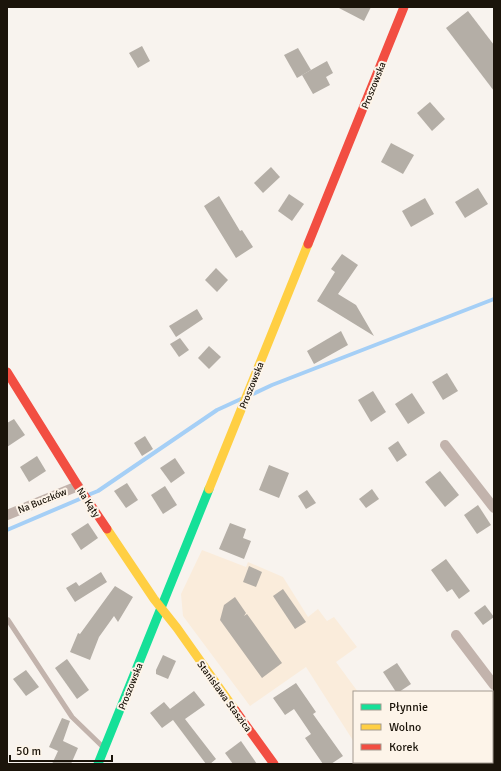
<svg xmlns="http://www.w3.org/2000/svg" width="501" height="771" viewBox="0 0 501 771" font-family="Signika,sans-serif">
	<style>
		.built { fill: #faecdb }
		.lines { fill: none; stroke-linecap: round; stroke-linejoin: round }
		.stream { stroke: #a5cff6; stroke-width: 4 }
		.building { fill: #b4aea6 }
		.lane { stroke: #c2b3ac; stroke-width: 5 }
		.street { stroke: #c2b3ac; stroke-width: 10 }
		.fast { stroke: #16e098; stroke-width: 9 }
		.slow { stroke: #ffcf43; stroke-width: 9 }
		.jam { stroke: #f24e42; stroke-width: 9 }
		.labels { text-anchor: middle; stroke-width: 4; stroke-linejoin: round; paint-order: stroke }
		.street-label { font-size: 10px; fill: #1b140a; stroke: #fdf4e9 }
	</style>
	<rect width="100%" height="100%" fill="#f8f3ee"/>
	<g class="built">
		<path d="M202 550 246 567 248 562 283 577 308 617 318 609 327 621 334 617 357 647 336 662 358 692H354V742L306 667 250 706 183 616 181 594Z"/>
		<path d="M367 762H408L409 764H368Z"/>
	</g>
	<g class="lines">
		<g class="stream">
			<path d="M253 394 272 385 494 299"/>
			<path d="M88 495 98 491 217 410 241 399"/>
			<path d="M7 530 82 498"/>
		</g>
	</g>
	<g class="building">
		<path d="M337 7H371L364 21Z"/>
		<path d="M468 11 494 45V91L446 28Z"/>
		<path d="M142 46 150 61 138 68 129 53Z"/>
		<path d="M298 48 311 70 297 78 284 55Z"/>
		<path d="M327 61 333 73 326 77 330 85 313 94 302 75Z"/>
		<path d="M430 102 445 119 432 131 417 113Z"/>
		<path d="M391 143 414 155 403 174 381 162Z"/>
		<path d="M271 167 280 177 263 193 254 183Z"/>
		<path d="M478 188 488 204 465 218 455 202Z"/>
		<path d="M289 194 304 204 292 221 278 211Z"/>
		<path d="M219 196 240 231 242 230 253 247 236 258 204 206Z"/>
		<path d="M425 198 434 214 411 227 402 211Z"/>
		<path d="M342 254 358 265 338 294 356 305 374 336 317 301 335 272 331 269Z"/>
		<path d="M216 268 228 280 217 292 205 280Z"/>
		<path d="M197 309 203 319 176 337 169 326Z"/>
		<path d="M341 331 348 345 314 364 307 351Z"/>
		<path d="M180 338 189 350 179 357 170 344Z"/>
		<path d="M209 346 221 357 209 369 198 358Z"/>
		<path d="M447 373 458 391 443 400 432 382Z"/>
		<path d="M373 391 386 412 371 422 358 400Z"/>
		<path d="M412 393 425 413 408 424 395 404Z"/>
		<path d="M14 419 25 435 7 447V423Z"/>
		<path d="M145 436 153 449 142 456 134 443Z"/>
		<path d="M398 441 407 455 397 462 388 448Z"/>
		<path d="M37 456 46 471 29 482 20 467Z"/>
		<path d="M175 458 185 473 171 483 160 468Z"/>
		<path d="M269 465 289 473 279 498 259 490Z"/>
		<path d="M440 471 459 495 445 507 425 482Z"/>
		<path d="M127 483 138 500 126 508 114 491Z"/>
		<path d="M165 486 177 505 163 514 151 495Z"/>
		<path d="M372 489 379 499 366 508 359 499Z"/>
		<path d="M307 490 316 503 306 509 298 496Z"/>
		<path d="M478 505 491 525 477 534 464 515Z"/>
		<path d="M88 523 98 538 81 550 71 534Z"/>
		<path d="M230 523 246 529 243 538 251 541 244 559 219 549Z"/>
		<path d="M446 559 470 591 459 599 452 589 447 592 431 570Z"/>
		<path d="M249 566 262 572 256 587 243 582Z"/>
		<path d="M101 572 107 582 75 602 66 588 76 582 79 586Z"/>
		<path d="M115 586 133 597 118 622 114 616 99 637 90 660 70 652 78 633 80 634Z"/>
		<path d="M283 589 306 622 295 629 273 596Z"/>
		<path d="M235 597 246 613 244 616 247 614 282 663 262 678 220 620 224 605Z"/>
		<path d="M485 605 494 617 483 625 474 613Z"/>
		<path d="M163 655 176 661 168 679 156 674V670Z"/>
		<path d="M67 659 89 690 77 699 55 668Z"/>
		<path d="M397 663 411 684 399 692H396L383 672Z"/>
		<path d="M26 670 39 687 26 696 13 679Z"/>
		<path d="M296 683 316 712 313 714 343 756 331 764H323L305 738 311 734 294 709 285 715 273 698Z"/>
		<path d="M194 691 205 705 185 719 216 759 210 764H206L173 720 162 728 150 713 164 702 170 709Z"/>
		<path d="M62 718 70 721 63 741 78 748 71 764H52L58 751 49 747Z"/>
		<path d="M241 741 257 764H233L225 753Z"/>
	</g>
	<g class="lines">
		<path class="lane" d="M8 620 72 717 103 747"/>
		<g class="street">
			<path d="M445 445 494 508"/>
			<path d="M7 515 78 486"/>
			<path d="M456 635 494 685"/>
			<path d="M413 762 415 764"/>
		</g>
		<path class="fast" d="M98 764 209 489"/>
		<g class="slow">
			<path d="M209 489 308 244"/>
			<path d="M107 529 154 599 177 628 235 710"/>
		</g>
		<g class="jam">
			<path d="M308 244 404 7"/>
			<path d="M7 372 78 486 107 529"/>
			<path d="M235 710 274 764"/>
		</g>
	</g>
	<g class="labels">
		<g class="street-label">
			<text transform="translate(373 85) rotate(-68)" y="4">Proszowska</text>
			<text transform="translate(251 385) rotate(-68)" y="4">Proszowska</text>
			<text transform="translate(42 500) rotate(-22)" y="4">Na Buczków</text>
			<text transform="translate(89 502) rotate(56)" y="4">Na Kąty</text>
			<text transform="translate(130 686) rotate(-68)" y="4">Proszowska</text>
			<text transform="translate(225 696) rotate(54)" y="4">Stanisława Staszica</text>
		</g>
	</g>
	<rect width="501" height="771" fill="none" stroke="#1b140a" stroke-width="16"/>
	<rect x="353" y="691" width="140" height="72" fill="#fdf4e9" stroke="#a39a90"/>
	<rect x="361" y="704" width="20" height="6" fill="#16e098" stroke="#a39a90"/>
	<text x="389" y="711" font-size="12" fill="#1b140a">Płynnie</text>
	<rect x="361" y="724" width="20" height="6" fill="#ffcf43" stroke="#a39a90"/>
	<text x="389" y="731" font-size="12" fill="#1b140a">Wolno</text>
	<rect x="361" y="744" width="20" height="6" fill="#f24e42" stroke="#a39a90"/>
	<text x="389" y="751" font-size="12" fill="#1b140a">Korek</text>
	<path d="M10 755v6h102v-6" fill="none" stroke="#1b140a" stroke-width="2"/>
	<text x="16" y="755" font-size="12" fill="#1b140a" stroke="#fdf4e9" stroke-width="3" paint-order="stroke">50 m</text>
</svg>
